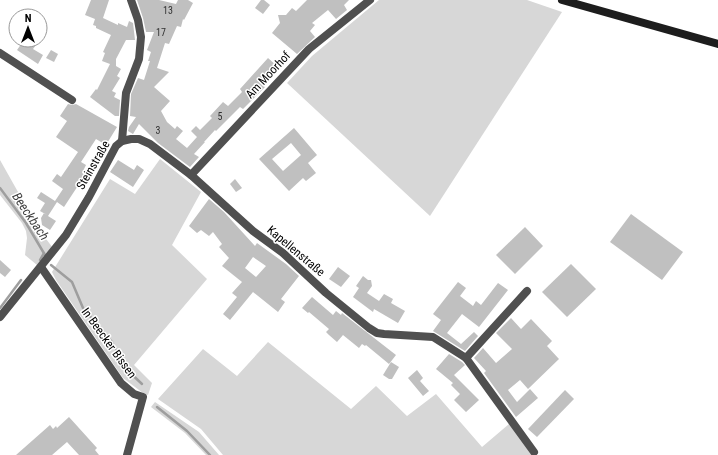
<svg xmlns="http://www.w3.org/2000/svg" width="718" height="455" viewBox="0 0 718 455" font-family="'Roboto Condensed',sans-serif">
	<style>
		.green { fill: #d7d7d7 }
		.lines { fill: none; stroke-linecap: round; stroke-linejoin: round }
		.stream { stroke: #9e9e9e; stroke-width: 2.5 }
		.building { fill: #c0c0c0; fill-rule: evenodd }
		.street { stroke: #505050; stroke-width: 8 }
		.secondary { stroke: #1d1d1d; stroke-width: 8 }
		.labels { text-anchor: middle; stroke-width: 3; stroke-linejoin: round; paint-order: stroke }
		.number-label { font-size: 10px; fill: #303030 }
		.street-label { font-size: 12px; fill: #000; stroke: #fff }
		.water-label { font-size: 13px; font-style: italic; fill: #3f3f3f; stroke: #fff }
	</style>
	<rect width="100%" height="100%" fill="#fff"/>
	<g class="green">
		<path d="M379 0H527L562 12 430 216 287 83 312 56Z"/>
		<path d="M160 159 201 192 172 245 207 279 134 365 152 383 148 395 143 393 123 378 56 280 52 272 110 179 135 194Z"/>
		<path d="M0 160 40 231 56 252 37 265 25 255 27 238 26 231 22 223 0 195Z"/>
		<path d="M268 342 351 409 376 386 407 416 436 394 482 447 509 424 534 455H223L201 429 158 399 203 349 237 376Z"/>
		<path d="M155 402 199 432 219 455H206L185 433 151 407Z"/>
	</g>
	<g class="lines">
		<g class="stream">
			<path d="M0 188 26 223 45 255"/>
			<path d="M40 260 44 253"/>
			<path d="M51 265 72 282 83 308 112 342 125 368 142 384"/>
			<path d="M0 308 21 280"/>
			<path d="M157 407 187 431 210 455"/>
		</g>
	</g>
	<g class="building">
		<path d="M91 0H109L103 18 118 25V23L127 27 129 21 133 23 135 40H126L116 59V66L121 69 117 76 120 78 112 91 116 93 114 97 120 100 119 116H115L90 97 96 89 97 90 110 64 102 61 105 53 103 52 111 35 96 28V26L93 25 95 19 85 15Z"/>
		<path d="M137 0H159L176 4 178 0H188L193 3 184 20 183 19 181 27 177 26 169 44 165 43 157 68 169 72 154 87 170 101 161 111 167 122 175 129 177 126 183 131 176 139 187 148 197 137 191 131 196 126 200 130 212 118 210 116 223 102 228 106 242 92 240 89 268 58 278 67 262 85 265 87 243 109 240 107 216 131 215 130 204 142H205L194 154 199 157 190 167 158 143 139 124 133 134 128 131 129 127 136 117 130 116 131 94 138 78 144 80 150 61H148L151 52 147 50 154 32H146L143 18Z"/>
		<path d="M261 0H264L270 5 263 14 255 8Z"/>
		<path d="M307 0H349L344 5 347 10 336 19 328 10 312 23 315 25 310 31 315 37 297 54 272 33 280 23 278 15H286L292 8 296 11Z"/>
		<path d="M24 40H29L36 45 33 49 43 55 38 64 17 50Z"/>
		<path d="M51 50 58 54 54 62 46 58Z"/>
		<path d="M68 104 72 105 76 104 117 127 106 145 96 139 81 162 86 165 82 173 85 175 64 207 57 202 48 216 56 221 50 230 42 225 41 218 44 213 47 215 40 211 45 203 37 198 41 192 55 201 63 189 52 181 57 174 61 177 78 152 56 137 67 121 60 116Z"/>
		<path d="M294 128 317 155 308 163 316 173 306 181 303 178 289 191 259 159ZM291 143 301 155 283 171 272 159Z"/>
		<path d="M118 160 134 170 137 165 144 170 133 187 110 172Z"/>
		<path d="M235 179 242 188 236 192 230 184Z"/>
		<path d="M209 199 224 212 255 246 257 243 286 264 299 276 281 299 285 302 278 312 253 292 230 320 223 314 237 297 232 293 242 282 222 266 229 258 219 247 222 244 213 232 209 236 201 230 197 233 189 226ZM253 257 266 266 256 277 245 268Z"/>
		<path d="M631 214 683 252 662 280 610 242Z"/>
		<path d="M525 227 543 246 515 274 496 255Z"/>
		<path d="M0 260 11 270 5 277 0 273Z"/>
		<path d="M571 264 596 289 567 317 542 292Z"/>
		<path d="M338 267 350 276 341 287 329 279Z"/>
		<path d="M363 276 368 280H371L372 286 367 293 379 301 384 294 393 299 391 303 405 311 398 323 374 309 373 312 353 297 359 288 356 286Z"/>
		<path d="M458 282 466 288 460 296 473 306 476 301 481 305 498 283 508 290 479 327 462 314 447 333 461 344 474 332 478 336 465 351 433 331 441 320 433 314Z"/>
		<path d="M312 297 333 315 336 311 341 315 342 313 396 355 389 364 366 345 365 346 362 344 359 348 343 335 337 342 329 335 326 332 329 329 309 312 308 313 302 308Z"/>
		<path d="M511 318 521 329 531 319 552 341 547 346 559 359 528 389 520 380 508 390 517 402 530 389 538 398 516 417 484 373 486 371 474 358 483 348 496 363 512 349 496 333Z"/>
		<path d="M449 354 462 362 465 365 454 375 479 400 466 412 454 400 460 394 451 385 453 383 436 369Z"/>
		<path d="M391 362 399 367 392 379H389L383 375Z"/>
		<path d="M417 370 423 378 420 381 429 391 423 396 408 378Z"/>
		<path d="M565 390 574 399 537 437 528 429Z"/>
		<path d="M69 417 97 448 95 450 99 455H79L67 442 52 455H16L50 425 53 429 56 426 57 428Z"/>
	</g>
	<g class="lines">
		<g class="street">
			<path d="M0 53 72 100"/>
			<path d="M122 141 131 139H139L150 144 191 175 253 231 283 253 326 293 369 328 377 333 384 334 433 337 466 358 534 452"/>
			<path d="M191 175 309 49 370 0"/>
			<path d="M41 267 121 383 134 394 143 397 127 455"/>
			<path d="M0 317 66 235 89 197 116 146 122 141 126 93 139 59 141 37 138 20 131 0"/>
			<path d="M466 358 527 291"/>
		</g>
		<path class="secondary" d="M562 0 718 44"/>
	</g>
	<g class="labels">
		<g class="number-label">
			<text x="168" y="14">13</text>
			<text x="161" y="36">17</text>
			<text x="220" y="120">5</text>
			<text x="158" y="134">3</text>
		</g>
		<g class="street-label">
			<text transform="translate(268 75) rotate(-47)" y="4">Am Moorhof</text>
			<text transform="translate(93 165) rotate(-60)" y="4">Steinstraße</text>
			<text transform="translate(296 251) rotate(40)" y="4">Kapellenstraße</text>
			<text transform="translate(109 343) rotate(54)" y="4">In Beecker Bissen</text>
		</g>
		<g class="water-label">
			<text transform="translate(31 216) rotate(56)" y="5">Beeckbach</text>
		</g>
	</g>
	<g transform="translate(28 28)"><circle r="19" fill="#ffffff" stroke="#999999"/>
	<path d="M0-3L7 15L0 10L-7 15Z" fill="#000000"/>
	<text y="-6" font-size="11" font-weight="bold" text-anchor="middle" fill="#000000">N</text>
	</g>
</svg>
